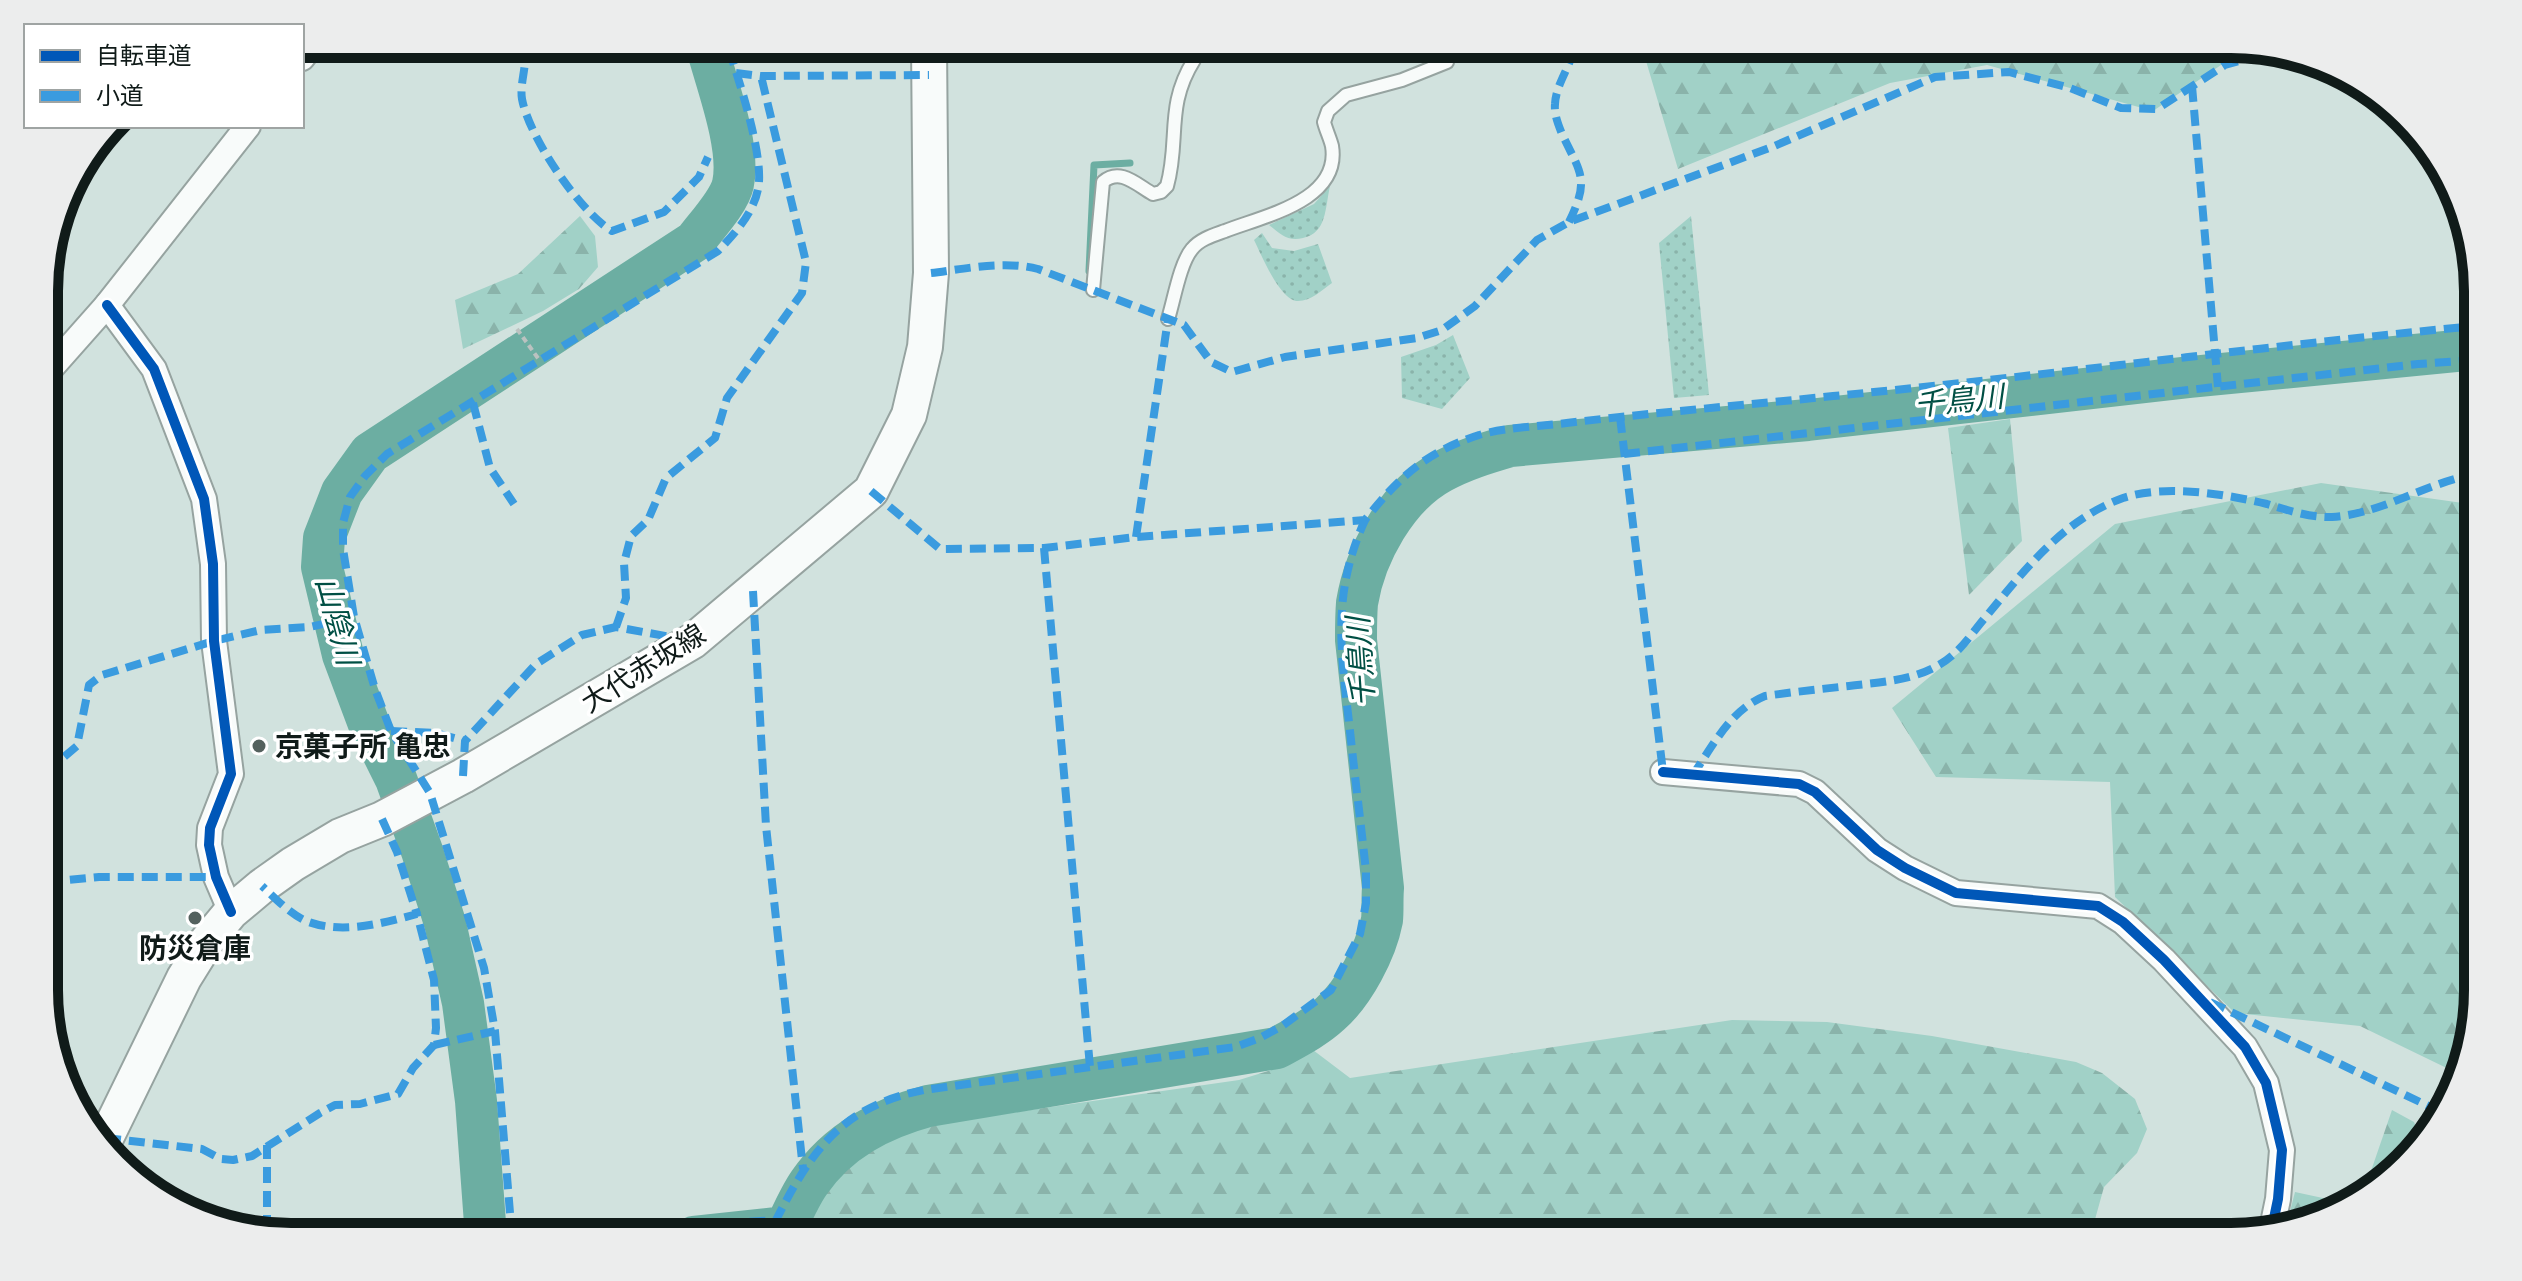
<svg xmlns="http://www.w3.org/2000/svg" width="2522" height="1281" viewBox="0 0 2522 1281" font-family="'Noto Sans','Noto Sans JP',sans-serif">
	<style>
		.grass { fill: url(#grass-dots) }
		.forest { fill: url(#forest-firs) }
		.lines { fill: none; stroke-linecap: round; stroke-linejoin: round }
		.stream { stroke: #6caea2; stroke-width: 7 }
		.river { stroke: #6caea2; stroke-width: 42 }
		.lane-casing { stroke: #96a3a0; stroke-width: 16 }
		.street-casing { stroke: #96a3a0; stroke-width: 28 }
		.secondary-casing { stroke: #96a3a0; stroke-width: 38 }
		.path { stroke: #bbc2c0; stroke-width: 4; stroke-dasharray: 6 4; stroke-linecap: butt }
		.lane { stroke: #f8fbfa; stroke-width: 12 }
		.street { stroke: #f8fbfa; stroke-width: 24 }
		.secondary { stroke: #f8fbfa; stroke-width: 34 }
		.quiet { stroke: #3a9bdf; stroke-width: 8; stroke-dasharray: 16 8; stroke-linecap: butt }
		.cycleway-casing { stroke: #fff; stroke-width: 15 }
		.cycleway { stroke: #0057b8; stroke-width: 10 }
		.poi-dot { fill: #54615e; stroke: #fff; stroke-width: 3 }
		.labels { text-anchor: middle; stroke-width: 7; stroke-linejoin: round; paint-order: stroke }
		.street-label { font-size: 28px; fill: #101b19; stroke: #fff }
		.poi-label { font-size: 28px; font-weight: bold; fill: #101b19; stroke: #fff; text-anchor: start }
		.water-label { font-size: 30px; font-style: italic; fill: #004f44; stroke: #fff }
		.rim { fill: none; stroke: #101b19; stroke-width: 10 }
	</style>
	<defs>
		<pattern id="grass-dots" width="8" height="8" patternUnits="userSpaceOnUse" patternTransform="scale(2)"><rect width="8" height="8" fill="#a1d1c7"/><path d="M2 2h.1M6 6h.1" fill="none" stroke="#8ab3aa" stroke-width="1.8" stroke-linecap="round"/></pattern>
		<pattern id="forest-firs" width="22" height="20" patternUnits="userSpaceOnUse" patternTransform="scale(2)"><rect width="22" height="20" fill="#a1d1c7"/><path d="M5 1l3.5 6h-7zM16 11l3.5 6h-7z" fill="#8ab3aa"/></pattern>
	</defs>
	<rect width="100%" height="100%" fill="#d1e2de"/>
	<g class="grass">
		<path d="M1330 186C1325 208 1327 233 1303 238 1288 242 1280 234 1269 225L1314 204Z"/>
		<path d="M1691 216 1709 395 1674 398 1659 243Z"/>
		<path d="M1262 233 1272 248 1294 251 1318 244 1332 283C1322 290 1311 301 1298 301 1280 301 1261 254 1254 240Z"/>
		<path d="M1453 335 1470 378 1442 409 1402 398 1401 357 1436 345Z"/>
	</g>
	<g class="forest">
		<path d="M1641 44H2227L2224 63 2153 111 1987 65 1890 83 1678 169Z"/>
		<path d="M580 216 595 236 598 267 579 289 543 311 463 349 455 300 518 274Z"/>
		<path d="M45 415 57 454 55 475 49 488 45 525Z"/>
		<path d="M2010 419 2022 541 1969 595 1948 428Z"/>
		<path d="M2321 483 2477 505 2478 990 2459 1074 2360 1026 2235 1013 2115 897 2110 782 1936 777 1892 708 2115 524Z"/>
		<path d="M1732 1020 1827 1022 1932 1036 2076 1062 2102 1073 2135 1099 2147 1129 2137 1153 2104 1187 2094 1223 2087 1237H798C809 1220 817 1198 830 1183 853 1155 886 1138 919 1126L1239 1080 1281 1067 1313 1050 1350 1078Z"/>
		<path d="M2392 1110 2414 1122 2420 1136 2368 1196 2362 1197Z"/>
		<path d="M2295 1192 2346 1203 2287 1223Z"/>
	</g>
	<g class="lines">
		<path class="stream" d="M1089 271 1094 165 1130 163"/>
		<g class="river">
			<path d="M486 1237 476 1101 463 1003 445 923 422 851 396 779 370 727 343 655 322 567 324 538 342 492 370 453 695 241C706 226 729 202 733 184 741 146 716 82 706 44"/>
			<path d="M694 1237 786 1227C793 1212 800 1196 809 1183 838 1141 880 1119 928 1106L1277 1048C1295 1038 1315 1028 1330 1014 1354 993 1376 951 1382 920 1383 910 1382 899 1383 888L1356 640C1356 628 1356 615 1357 603 1365 554 1397 496 1441 472 1463 460 1486 453 1510 446L1808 420 2190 377 2476 349"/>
		</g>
		<defs>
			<g id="lane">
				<path d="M1093 290 1103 182C1120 167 1137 185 1153 194L1161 192 1167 186C1180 140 1165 106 1194 60L1188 44"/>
				<path d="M1168 319C1174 300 1180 263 1192 249 1200 239 1214 235 1225 231 1263 216 1341 201 1332 146 1330 138 1326 130 1324 122L1328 111 1346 95 1402 80 1447 62"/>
			</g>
			<g id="street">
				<path d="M302 58 313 44"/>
				<path d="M107 305 154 369 204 499 213 564 214 641 231 774 210 828 209 845 216 877 231 912"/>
				<path d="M45 375 107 305 248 126"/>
				<path d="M1663 772 1799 784 1815 792 1877 850 1905 868 1956 893 2098 906 2123 922 2164 960 2245 1047 2266 1083 2282 1150 2278 1199 2272 1228"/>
			</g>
			<path id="secondary" d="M102 1146 184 978 207 941 231 912 262 886 293 864 340 836 382 819 463 776 693 641 871 491 909 415 925 347 931 273 929 44"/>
		</defs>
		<use href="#lane" class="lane-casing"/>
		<use href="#street" class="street-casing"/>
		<use href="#secondary" class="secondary-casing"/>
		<path class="path" d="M517 329 540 361"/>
		<use href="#lane" class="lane"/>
		<use href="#street" class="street"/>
		<use href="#secondary" class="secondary"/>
		<g class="quiet">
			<path d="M522 44C530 62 519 81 522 99 529 137 579 211 612 231L664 212 699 177 708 157"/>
			<path d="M736 73 761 76 929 75"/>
			<path d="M2192 86 2218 387"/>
			<path d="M1569 222C1590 179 1581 174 1562 134 1558 124 1554 114 1555 104 1556 83 1572 65 1575 44"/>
			<path d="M931 273C965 269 1004 260 1038 269L1184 325 1211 362 1232 372 1285 357 1417 338 1442 330 1475 306 1537 240 1569 222 1772 147 1935 77 2009 72 2070 88 2121 108 2157 109 2225 65 2261 55 2299 60"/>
			<path d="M45 362 54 365"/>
			<path d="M473 403 490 468 514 504"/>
			<path d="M1620 417 1663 772"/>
			<path d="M1624 454 2418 364 2476 360"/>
			<path d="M871 491 940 549 1044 548 1136 537 1365 520C1399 477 1426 452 1479 435 1505 427 1546 426 1575 422 1661 412 1747 405 1833 396 2048 376 2261 346 2476 326"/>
			<path d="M1136 537 1168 319"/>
			<path d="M1044 548 1090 1067"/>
			<path d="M753 591 766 826 803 1169"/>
			<path d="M616 627 626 598 624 563 631 536 648 520 666 478 715 438 727 398 802 293 806 262 761 76"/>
			<path d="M391 731 436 733 465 741"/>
			<path d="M46 772 77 746 89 685 102 675 214 641 261 630 310 627 354 617"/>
			<path d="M463 776 465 741 536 664 582 635 616 627 693 641"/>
			<path d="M1692 776C1713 746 1730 710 1765 696 1793 692 1821 689 1849 686 1880 682 1910 681 1937 666 1958 655 1969 637 1984 619 2024 571 2062 520 2123 498 2165 484 2225 494 2267 504 2287 510 2311 518 2332 517 2382 514 2427 482 2477 474"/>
			<path d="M382 819 397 852 417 914"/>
			<path d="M46 882 99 877H216"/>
			<path d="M2210 1002 2441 1112"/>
			<path d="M434 1045 495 1031"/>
			<path d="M105 1138 202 1149 221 1159 233 1160 252 1156 320 1113 335 1105 360 1104 398 1094 413 1068 434 1045 436 1028 434 980 417 914C383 923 342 935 306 921 290 914 275 898 262 886"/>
			<path d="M267 1231V1145"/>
			<path d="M512 1237 495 1031 484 968 430 793 391 731 375 689 354 617 343 549V523L350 497 365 476 387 454 718 251C735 233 753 214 758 189 765 158 738 77 727 44"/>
			<path d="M534 1237 776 1220C812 1149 843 1106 924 1090L1235 1047 1260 1038 1282 1026 1331 990 1360 934 1366 903V871C1361 825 1355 778 1350 731 1341 652 1331 595 1365 520"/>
		</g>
		<defs>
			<g id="cycleway">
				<path d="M107 305 154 369 204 499 213 564 214 641 231 774 210 828 209 845 216 877 231 912"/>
				<path d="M1663 772 1799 784 1815 792 1877 850 1905 868 1956 893 2098 906 2123 922 2164 960 2245 1047 2266 1083 2282 1150 2278 1199 2272 1228"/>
			</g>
		</defs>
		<use href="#cycleway" class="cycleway-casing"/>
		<use href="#cycleway" class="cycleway"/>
	</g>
	<g class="poi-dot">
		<circle cx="259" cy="746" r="8"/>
		<circle cx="195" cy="918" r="8"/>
	</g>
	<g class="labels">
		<g class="street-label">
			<text transform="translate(643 668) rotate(-32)" y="10">大代赤坂線</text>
		</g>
		<g class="poi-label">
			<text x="275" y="756">京菓子所 亀忠</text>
			<text x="195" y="958" text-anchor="middle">防災倉庫</text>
		</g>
		<g class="water-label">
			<text transform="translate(1959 401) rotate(-6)" y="10">千鳥川</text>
			<text transform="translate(337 621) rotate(75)" y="10">山陰川</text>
			<text transform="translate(1361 662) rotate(-94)" y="10">千鳥川</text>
		</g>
	</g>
	<path d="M0 0H2522V1281H0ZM291 58H2231A233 233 0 0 1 2464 291V990A233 233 0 0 1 2231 1223H291A233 233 0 0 1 58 990V291A233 233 0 0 1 291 58Z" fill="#eceded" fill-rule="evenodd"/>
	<path class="rim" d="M291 58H2231A233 233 0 0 1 2464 291V990A233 233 0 0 1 2231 1223H291A233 233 0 0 1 58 990V291A233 233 0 0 1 291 58Z"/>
	<rect x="24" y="24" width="280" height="104" fill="#ffffff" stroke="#9fa4a3" stroke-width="2"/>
	<rect x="40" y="50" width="40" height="12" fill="#0057b8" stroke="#9fa4a3" stroke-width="2"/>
	<text x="96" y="64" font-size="24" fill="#101b19">自転車道</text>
	<rect x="40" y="90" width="40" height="12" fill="#3a9bdf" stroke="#9fa4a3" stroke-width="2"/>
	<text x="96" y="104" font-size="24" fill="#101b19">小道</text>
</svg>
